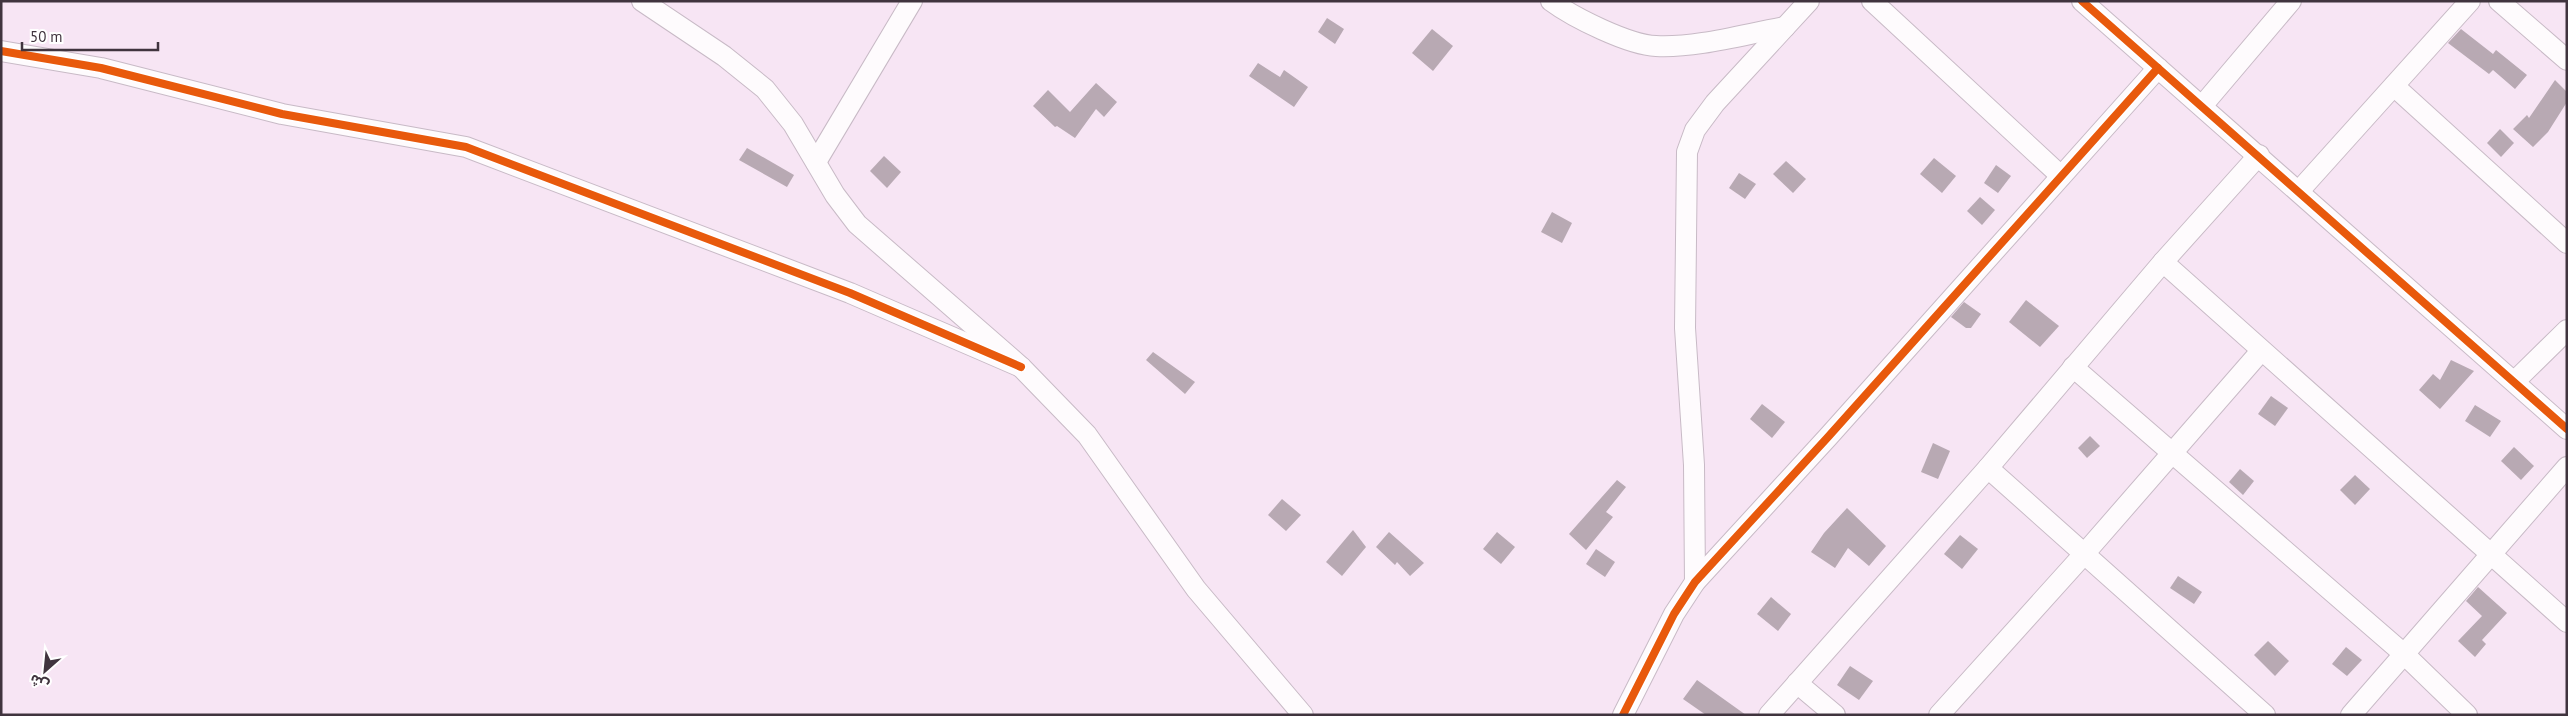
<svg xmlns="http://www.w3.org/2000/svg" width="2568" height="716" viewBox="0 0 2568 716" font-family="'PT Sans','Noto Sans Arabic',sans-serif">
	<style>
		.building { fill: #b8a9b3 }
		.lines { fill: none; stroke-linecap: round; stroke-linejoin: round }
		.minor-casing { stroke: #c8bac6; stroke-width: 22 }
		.minor { stroke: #fefbfd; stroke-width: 20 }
		.cycleway-casing { stroke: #fff; stroke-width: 11 }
		.cycleway { stroke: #e8590c; stroke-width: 8 }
	</style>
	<rect width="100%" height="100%" fill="#f7e5f4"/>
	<g class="building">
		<path d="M1327 18 1344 29 1335 44 1318 32Z"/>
		<path d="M1432 29 1453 46 1433 71 1412 53Z"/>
		<path d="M2461 29 2493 54 2496 50 2527 75 2515 89 2493 70 2489 74 2448 43Z"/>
		<path d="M1258 63 1280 77 1284 70 1308 87 1294 107 1249 76Z"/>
		<path d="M2555 80 2567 92V102L2548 132 2533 147 2513 129 2527 115 2529 118Z"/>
		<path d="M1096 83 1117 102 1104 117 1096 109 1075 138 1057 126 1055 127 1033 106 1048 90 1070 112Z"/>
		<path d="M2500 129 2514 143 2501 157 2487 143Z"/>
		<path d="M747 148 794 175 787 187 739 160Z"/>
		<path d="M884 156 901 172 887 188 870 171Z"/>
		<path d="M1934 158 1956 176 1942 193 1920 174Z"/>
		<path d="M1786 161 1806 179 1793 193 1773 174Z"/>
		<path d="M1996 165 2011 176 1998 193 1984 183Z"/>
		<path d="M1739 173 1756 184 1745 199 1729 188Z"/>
		<path d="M1980 197 1995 210 1982 225 1967 211Z"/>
		<path d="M1552 212 1572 223 1562 243 1541 232Z"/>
		<path d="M2026 300 2059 326 2040 347 2009 322Z"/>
		<path d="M1964 302 1981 314 1971 328H1966L1951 317Z"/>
		<path d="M1153 352 1195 382 1185 394 1146 360Z"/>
		<path d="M2451 360 2474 371 2440 409 2419 390 2433 374 2440 380Z"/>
		<path d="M2271 396 2288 408 2275 426 2258 414Z"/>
		<path d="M1762 404 1785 422 1772 438 1750 419Z"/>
		<path d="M2475 405 2501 421 2490 437 2465 421Z"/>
		<path d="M2090 436 2100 446 2087 458 2078 448Z"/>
		<path d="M1933 443 1950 451 1938 479 1921 472Z"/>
		<path d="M2514 447 2534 466 2521 480 2501 461Z"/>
		<path d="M2240 469 2254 481 2243 495 2229 482Z"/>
		<path d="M2355 475 2370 489 2355 505 2340 490Z"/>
		<path d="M1617 480 1626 487 1606 512 1613 517 1586 550 1569 534Z"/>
		<path d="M1282 499 1301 515 1286 531 1268 515Z"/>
		<path d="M1847 508 1886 546 1869 566 1848 548 1835 568 1811 552 1824 533Z"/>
		<path d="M1353 530 1366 547 1342 576 1326 562Z"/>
		<path d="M1389 532 1424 563 1410 576 1397 562 1395 565 1376 547Z"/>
		<path d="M1497 532 1515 547 1501 564 1483 549Z"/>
		<path d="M1960 535 1978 549 1962 569 1944 554Z"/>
		<path d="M1596 549 1615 562 1605 577 1586 564Z"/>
		<path d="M2178 576 2202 592 2194 604 2170 588Z"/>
		<path d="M2478 587 2507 613 2482 640 2486 644 2475 657 2458 641 2482 616 2466 601Z"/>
		<path d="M1771 597 1791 614 1778 631 1757 614Z"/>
		<path d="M2268 641 2289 661 2275 676 2254 655Z"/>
		<path d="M2346 647 2362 660 2347 676 2332 664Z"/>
		<path d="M1850 666 1873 681 1859 700 1837 685Z"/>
		<path d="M1697 680 1746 715H1706L1683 699Z"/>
	</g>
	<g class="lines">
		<defs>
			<g id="minor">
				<path d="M642 1 724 56 765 89 793 124 835 195 857 224 1021 367 1087 435 1196 589 1303 715"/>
				<path d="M1551 1C1574 18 1629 45 1656 46 1697 48 1745 34 1785 27"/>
				<path d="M1872 1 2061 176"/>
				<path d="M2082 1 2567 429"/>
				<path d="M2499 1 2567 60"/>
				<path d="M1 51 101 68 282 114 466 147 850 293 1021 367"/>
				<path d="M2394 86 2567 243"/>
				<path d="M2202 106 2291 1"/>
				<path d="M816 162 912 1"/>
				<path d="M2299 191 2470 1"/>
				<path d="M2163 262 2567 622"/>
				<path d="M2073 367 2404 654 2467 715"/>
				<path d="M2515 381 2567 330"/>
				<path d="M1988 468 2265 715"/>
				<path d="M1695 582 1694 465 1685 328 1687 152 1695 130 1715 103 1809 1"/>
				<path d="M1797 683 1835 715"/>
				<path d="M1623 715 1674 614 1695 582 1828 437 2158 68"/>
				<path d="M1769 715 1988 468 2163 262 2259 155"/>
				<path d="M1939 715 2085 553 2261 351"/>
				<path d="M2351 715 2567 467"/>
			</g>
		</defs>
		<use href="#minor" class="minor-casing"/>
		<use href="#minor" class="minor"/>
		<defs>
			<g id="cycleway">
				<path d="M2082 1 2567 429"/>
				<path d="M1 51 101 68 282 114 466 147 850 293 1021 367"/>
				<path d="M1623 715 1674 614 1695 582 1828 437 2158 68"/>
			</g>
		</defs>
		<use href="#cycleway" class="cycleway-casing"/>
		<use href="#cycleway" class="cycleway"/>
	</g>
	<rect width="2568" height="716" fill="none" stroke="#40343e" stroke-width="5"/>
	<g transform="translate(45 671) rotate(207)" stroke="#ffffff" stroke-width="4" paint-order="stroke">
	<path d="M0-4L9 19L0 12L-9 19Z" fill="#40343e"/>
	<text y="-8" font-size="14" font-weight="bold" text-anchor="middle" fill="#40343e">ش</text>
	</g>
	<path d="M22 42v8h136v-8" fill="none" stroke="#40343e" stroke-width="2.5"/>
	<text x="30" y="42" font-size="15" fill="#40343e" stroke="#ffffff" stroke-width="4" paint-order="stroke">50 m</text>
</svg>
